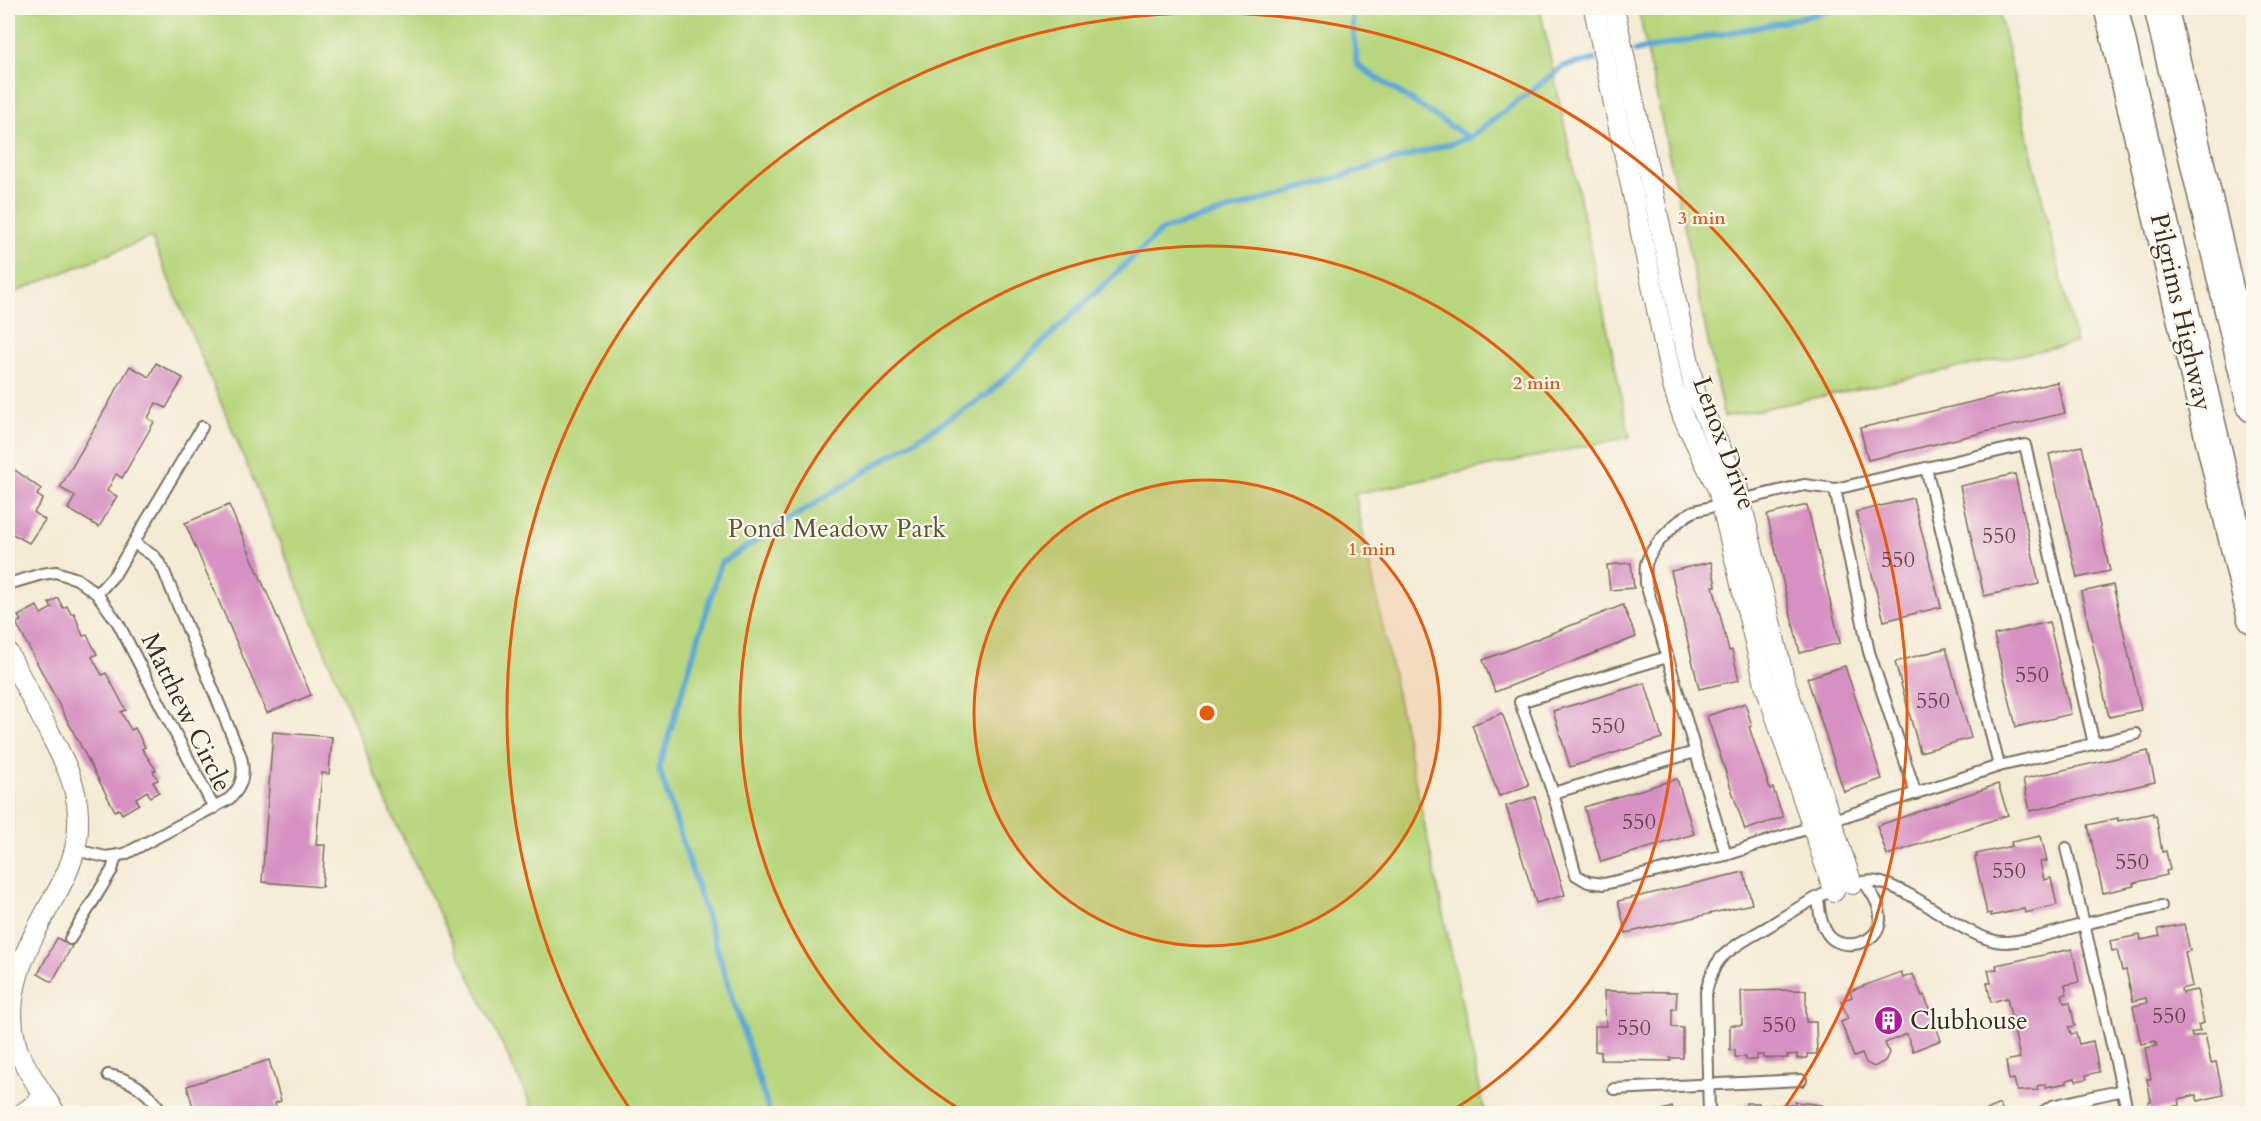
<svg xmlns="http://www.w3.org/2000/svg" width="2261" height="1121" viewBox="0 0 2261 1121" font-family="Cardo,serif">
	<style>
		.green { fill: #b7d67d; stroke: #79804e; stroke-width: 1.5 }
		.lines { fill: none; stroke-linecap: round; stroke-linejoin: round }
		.stream { stroke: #5ba8d4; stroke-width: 6 }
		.building { fill: #d690c1 }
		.lane-casing { stroke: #7c6e5e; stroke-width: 14 }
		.street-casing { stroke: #7c6e5e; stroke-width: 22 }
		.highway-casing { stroke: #7c6e5e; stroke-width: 36 }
		.lane { stroke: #fff; stroke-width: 10 }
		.street { stroke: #fff; stroke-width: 20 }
		.highway { stroke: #fff; stroke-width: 33 }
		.ring { fill: none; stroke: #e8590c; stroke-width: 3 }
		.labels { text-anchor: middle; stroke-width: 4.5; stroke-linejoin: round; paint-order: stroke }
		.number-label { font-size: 22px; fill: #624447 }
		.street-label { font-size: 26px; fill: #3b2a1e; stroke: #fbf7ec }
		.park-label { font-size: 26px; fill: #5a5536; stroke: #fbf7ec }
		.poi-label { font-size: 26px; fill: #3b2a1e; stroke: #fbf7ec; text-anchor: start }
		.centre { fill: #e8590c; stroke: #fbf7ec; stroke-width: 3 }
		.ring-label { font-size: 18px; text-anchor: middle; font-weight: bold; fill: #e8590c; stroke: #fbf7ec; stroke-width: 4.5; stroke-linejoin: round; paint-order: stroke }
	</style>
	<rect width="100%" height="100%" fill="#fbf7ec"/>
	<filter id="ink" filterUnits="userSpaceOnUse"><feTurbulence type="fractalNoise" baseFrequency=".0167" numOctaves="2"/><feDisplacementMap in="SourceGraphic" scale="12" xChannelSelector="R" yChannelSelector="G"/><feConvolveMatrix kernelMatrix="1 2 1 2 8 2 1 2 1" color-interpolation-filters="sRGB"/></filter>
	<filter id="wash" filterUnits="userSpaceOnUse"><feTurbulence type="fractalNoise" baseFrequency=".008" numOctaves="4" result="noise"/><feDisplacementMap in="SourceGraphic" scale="24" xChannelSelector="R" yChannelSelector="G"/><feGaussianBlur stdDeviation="1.35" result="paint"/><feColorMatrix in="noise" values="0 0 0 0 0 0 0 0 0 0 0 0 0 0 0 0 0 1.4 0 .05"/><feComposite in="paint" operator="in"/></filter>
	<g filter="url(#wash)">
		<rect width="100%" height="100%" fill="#f4ebd5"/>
		<g class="green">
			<path d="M8 8H1540L1630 437 1355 494 1485 1113H535L391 813 306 605 151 237 8 295Z"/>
			<path d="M1638 8H1998L2076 343 1724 417Z"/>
		</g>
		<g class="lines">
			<g class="stream">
				<path d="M1351 8 1357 65 1469 138"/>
				<path d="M1635 51 1783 22 1838 8"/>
				<path d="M770 1114 659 768 721 563 988 394 1162 230 1469 138 1564 66 1594 60"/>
			</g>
		</g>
		<g id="blocks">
			<g class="building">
				<path d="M156 363 183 378 166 408 156 403 148 418 154 422 122 478 116 474 107 491 117 496 99 527 68 509 75 496 60 488 130 366 149 377Z"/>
				<path d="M2057 382 2065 413 1868 460 1860 428Z"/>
				<path d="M2082 446 2110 571 2077 578 2049 454Z"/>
				<path d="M8 465 41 489 37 495 43 499 34 512 45 520 29 543 9 532 8 535Z"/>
				<path d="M2015 474 2039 584 1984 596 1960 486Z"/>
				<path d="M1913 498 1941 607 1884 621 1856 512Z"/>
				<path d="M229 505 311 695 267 713 185 523Z"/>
				<path d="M1807 505 1840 643 1800 653 1767 515Z"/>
				<path d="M1711 562 1716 586H1713L1729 651 1732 650 1739 680 1699 689 1671 571Z"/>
				<path d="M1631 563 1634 588 1610 590 1607 565Z"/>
				<path d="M2113 585 2141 710 2109 717 2081 592Z"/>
				<path d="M58 598 63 608 67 606 71 614 74 613 83 636 87 635 97 654 92 657 102 675 106 673 126 710 121 712 131 730 135 728 145 747 142 749 156 770 153 771 158 780 153 782 159 792 150 797 147 791 136 798 139 804 122 814 119 809 115 811 16 623 21 621 18 616 37 606 41 614 52 608 49 603Z"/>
				<path d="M1623 605 1636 637 1495 692 1483 660Z"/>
				<path d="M2049 622 2071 714 2016 727 1994 635Z"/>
				<path d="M1946 648 1971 738 1920 752 1895 662Z"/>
				<path d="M1845 666 1882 779 1844 792 1807 678Z"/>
				<path d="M1645 683 1662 738 1570 767 1553 711Z"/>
				<path d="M1745 703 1752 726 1749 727 1770 789 1773 788 1783 817 1745 830 1707 716Z"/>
				<path d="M1502 713 1529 785 1499 796 1472 725Z"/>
				<path d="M273 732 332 737 329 774 322 773 316 845H325L322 887 262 882Z"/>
				<path d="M2148 751 2155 782 2030 811 2023 779Z"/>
				<path d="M1677 779 1694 834 1601 862 1584 807Z"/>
				<path d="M1998 784 2008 815 1887 855 1877 826Z"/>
				<path d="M1535 797 1565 895 1536 903 1506 806Z"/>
				<path d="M2153 813V816L2156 815 2162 852 2166 851 2170 870 2166 871 2167 875 2133 883 2134 886 2103 893 2088 825 2118 818V821Z"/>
				<path d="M2041 836 2047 861 2040 862 2044 880 2051 878 2057 905 2025 913 2024 909 1991 916V913L1987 914 1975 858 1977 857 1976 854 2012 846 2011 842Z"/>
				<path d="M1744 872 1752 904 1626 933 1618 901Z"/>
				<path d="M2184 924 2190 951 2185 952 2192 986 2181 989 2182 993 2197 990 2204 1023 2198 1025 2200 1031 2191 1033 2192 1037 2205 1034 2211 1063 2216 1062 2223 1095 2198 1101 2196 1095 2179 1099 2180 1105 2150 1112 2148 1102 2151 1101 2147 1079H2151L2145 1048 2157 1046 2155 1041 2141 1044 2133 1006 2147 1003 2146 998 2133 1001 2126 970 2122 971 2117 950 2112 951 2110 941 2140 935 2141 940 2160 936 2158 929Z"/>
				<path d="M57 938 72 946 52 982 38 974Z"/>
				<path d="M2072 949 2079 982 2065 985 2067 994 2062 995 2064 1003 2070 1002 2075 1026 2069 1027 2071 1034 2076 1033 2079 1044 2093 1041 2099 1072 2086 1075 2087 1079 2076 1081 2075 1078 2067 1080V1083L2045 1087V1084L2037 1086 2038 1090 2017 1091 2014 1079 2009 1080 2006 1061 2020 1058 2007 998 1991 1002 1987 983H1991L1988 970 1997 969 1996 965Z"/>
				<path d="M1901 972 1903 978 1913 974 1922 996 1924 995 1941 1040 1913 1051 1907 1034 1885 1043 1889 1053 1885 1061 1874 1067 1866 1063 1862 1054 1854 1057 1841 1022 1848 1019 1841 1001 1852 997 1850 991Z"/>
				<path d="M1806 990V1022H1816L1817 1054H1807V1058L1797 1059V1054L1787 1055 1788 1058H1763V1055H1757V1060H1745V1057H1735V1050L1730 1051V1025H1742L1741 991Z"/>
				<path d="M1604 991 1677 992 1676 1009H1672V1027L1683 1028V1058H1670L1671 1061 1601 1060V1052L1595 1051V1026H1606Z"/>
				<path d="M269 1060 281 1101 275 1103 278 1114H195L187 1086Z"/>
				<path d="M1795 1102 1822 1105V1114H1736V1108L1746 1107V1103H1759V1106L1795 1105Z"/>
				<path d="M1999 1104 2004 1114H1989L1987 1110Z"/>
				<path d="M1672 1107 1673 1111 1680 1109 1681 1114H1650Z"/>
			</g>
		</g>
	</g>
	<g filter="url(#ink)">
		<use href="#blocks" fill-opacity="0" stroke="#7c6e5e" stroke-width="1.5"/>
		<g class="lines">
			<defs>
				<g id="lane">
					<path d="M1926 468 1999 766"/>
					<path d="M1835 489 1869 652 1916 794"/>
					<path d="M8 584 42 574 56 572 77 579 97 594 118 623 214 808"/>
					<path d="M97 594 115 574 202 427"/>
					<path d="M1667 657 1520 702 1553 793 1576 875 1588 882 1604 884 1726 855 1999 766 2136 734"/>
					<path d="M1553 793 1695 752"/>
					<path d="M2066 848 2084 924 2161 906"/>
					<path d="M75 850 106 857 125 854 229 799C242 788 245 773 241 757L163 569 155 557 134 543"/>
					<path d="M1726 855 1646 584C1646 578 1645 570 1646 564 1651 546 1678 519 1694 511L1804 485 1835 489 2025 445 2094 744"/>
					<path d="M1818 897C1819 909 1820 922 1827 933 1839 953 1879 945 1880 920 1881 905 1872 894 1864 882"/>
					<path d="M70 939 112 870 116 856"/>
					<path d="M108 1075C132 1079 150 1093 163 1114"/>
					<path d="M1614 1089 1801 1080"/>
					<path d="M1709 1114 1706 992C1709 981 1712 969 1720 959 1733 945 1753 936 1769 926 1797 909 1848 873 1882 883 1922 895 1954 930 1995 941 2015 946 2063 930 2084 924L2128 1114"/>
					<path d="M2040 1114 2052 1106 2123 1090"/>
				</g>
				<g id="street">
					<path d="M1594 8 1673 386 1683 417 1718 489 1765 684 1834 891"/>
					<path d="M1614 8 1696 396 1736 482 1784 679 1852 884"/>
					<path d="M8 653C20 676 32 699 44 722 59 752 77 780 78 815 80 847 68 874 52 901 26 948 0 996 18 1051 28 1073 43 1094 56 1114"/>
					<path d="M22 1114 45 1097"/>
				</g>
				<g id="highway">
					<path d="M2111 8 2254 617"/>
					<path d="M2161 8 2254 406"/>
				</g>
			</defs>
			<use href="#lane" class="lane-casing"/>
			<use href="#street" class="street-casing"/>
			<use href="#highway" class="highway-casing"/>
			<use href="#lane" class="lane"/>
			<use href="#street" class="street"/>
			<use href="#highway" class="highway"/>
		</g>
	</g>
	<circle cx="1207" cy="713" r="233" fill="#e8590c" fill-opacity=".12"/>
	<g class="ring">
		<circle cx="1207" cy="713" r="233"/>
		<path d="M966 1113A467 467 0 1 1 1448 1113"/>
		<path d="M630 1109A700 700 0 1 1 1784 1109"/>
	</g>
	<defs>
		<symbol id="building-disc" viewBox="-11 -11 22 22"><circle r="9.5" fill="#b5179e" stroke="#fbf7ec"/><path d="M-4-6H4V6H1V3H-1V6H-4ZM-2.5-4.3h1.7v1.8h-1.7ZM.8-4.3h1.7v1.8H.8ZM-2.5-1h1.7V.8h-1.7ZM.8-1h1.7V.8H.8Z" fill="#fff"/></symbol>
	</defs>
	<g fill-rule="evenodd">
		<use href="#building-disc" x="1872" y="1004" width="33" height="33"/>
	</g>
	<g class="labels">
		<g class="number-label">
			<text x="1999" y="543">550</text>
			<text x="1898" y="567">550</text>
			<text x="2032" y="682">550</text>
			<text x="1933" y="708">550</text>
			<text x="1608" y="733">550</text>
			<text x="1639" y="829">550</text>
			<text x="2132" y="869">550</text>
			<text x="2009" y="878">550</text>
			<text x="2169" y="1023">550</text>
			<text x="1779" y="1032">550</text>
			<text x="1634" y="1035">550</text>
		</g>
		<g class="street-label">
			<text transform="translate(2182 312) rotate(77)" y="9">Pilgrims Highway</text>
			<text transform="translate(1725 443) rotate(70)" y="9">Lenox Drive</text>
			<text transform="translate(187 712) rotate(64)" y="9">Matthew Circle</text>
		</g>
		<g class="park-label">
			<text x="837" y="537">Pond Meadow Park</text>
		</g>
		<g class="poi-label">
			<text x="1910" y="1029">Clubhouse</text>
		</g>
	</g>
	<circle cx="1207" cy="713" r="9" class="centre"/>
	<g class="ring-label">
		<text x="1702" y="224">3 min</text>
		<text x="1537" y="389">2 min</text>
		<text x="1372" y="555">1 min</text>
	</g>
	<rect width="2261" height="1121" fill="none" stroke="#fbf7ec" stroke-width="30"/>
</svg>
